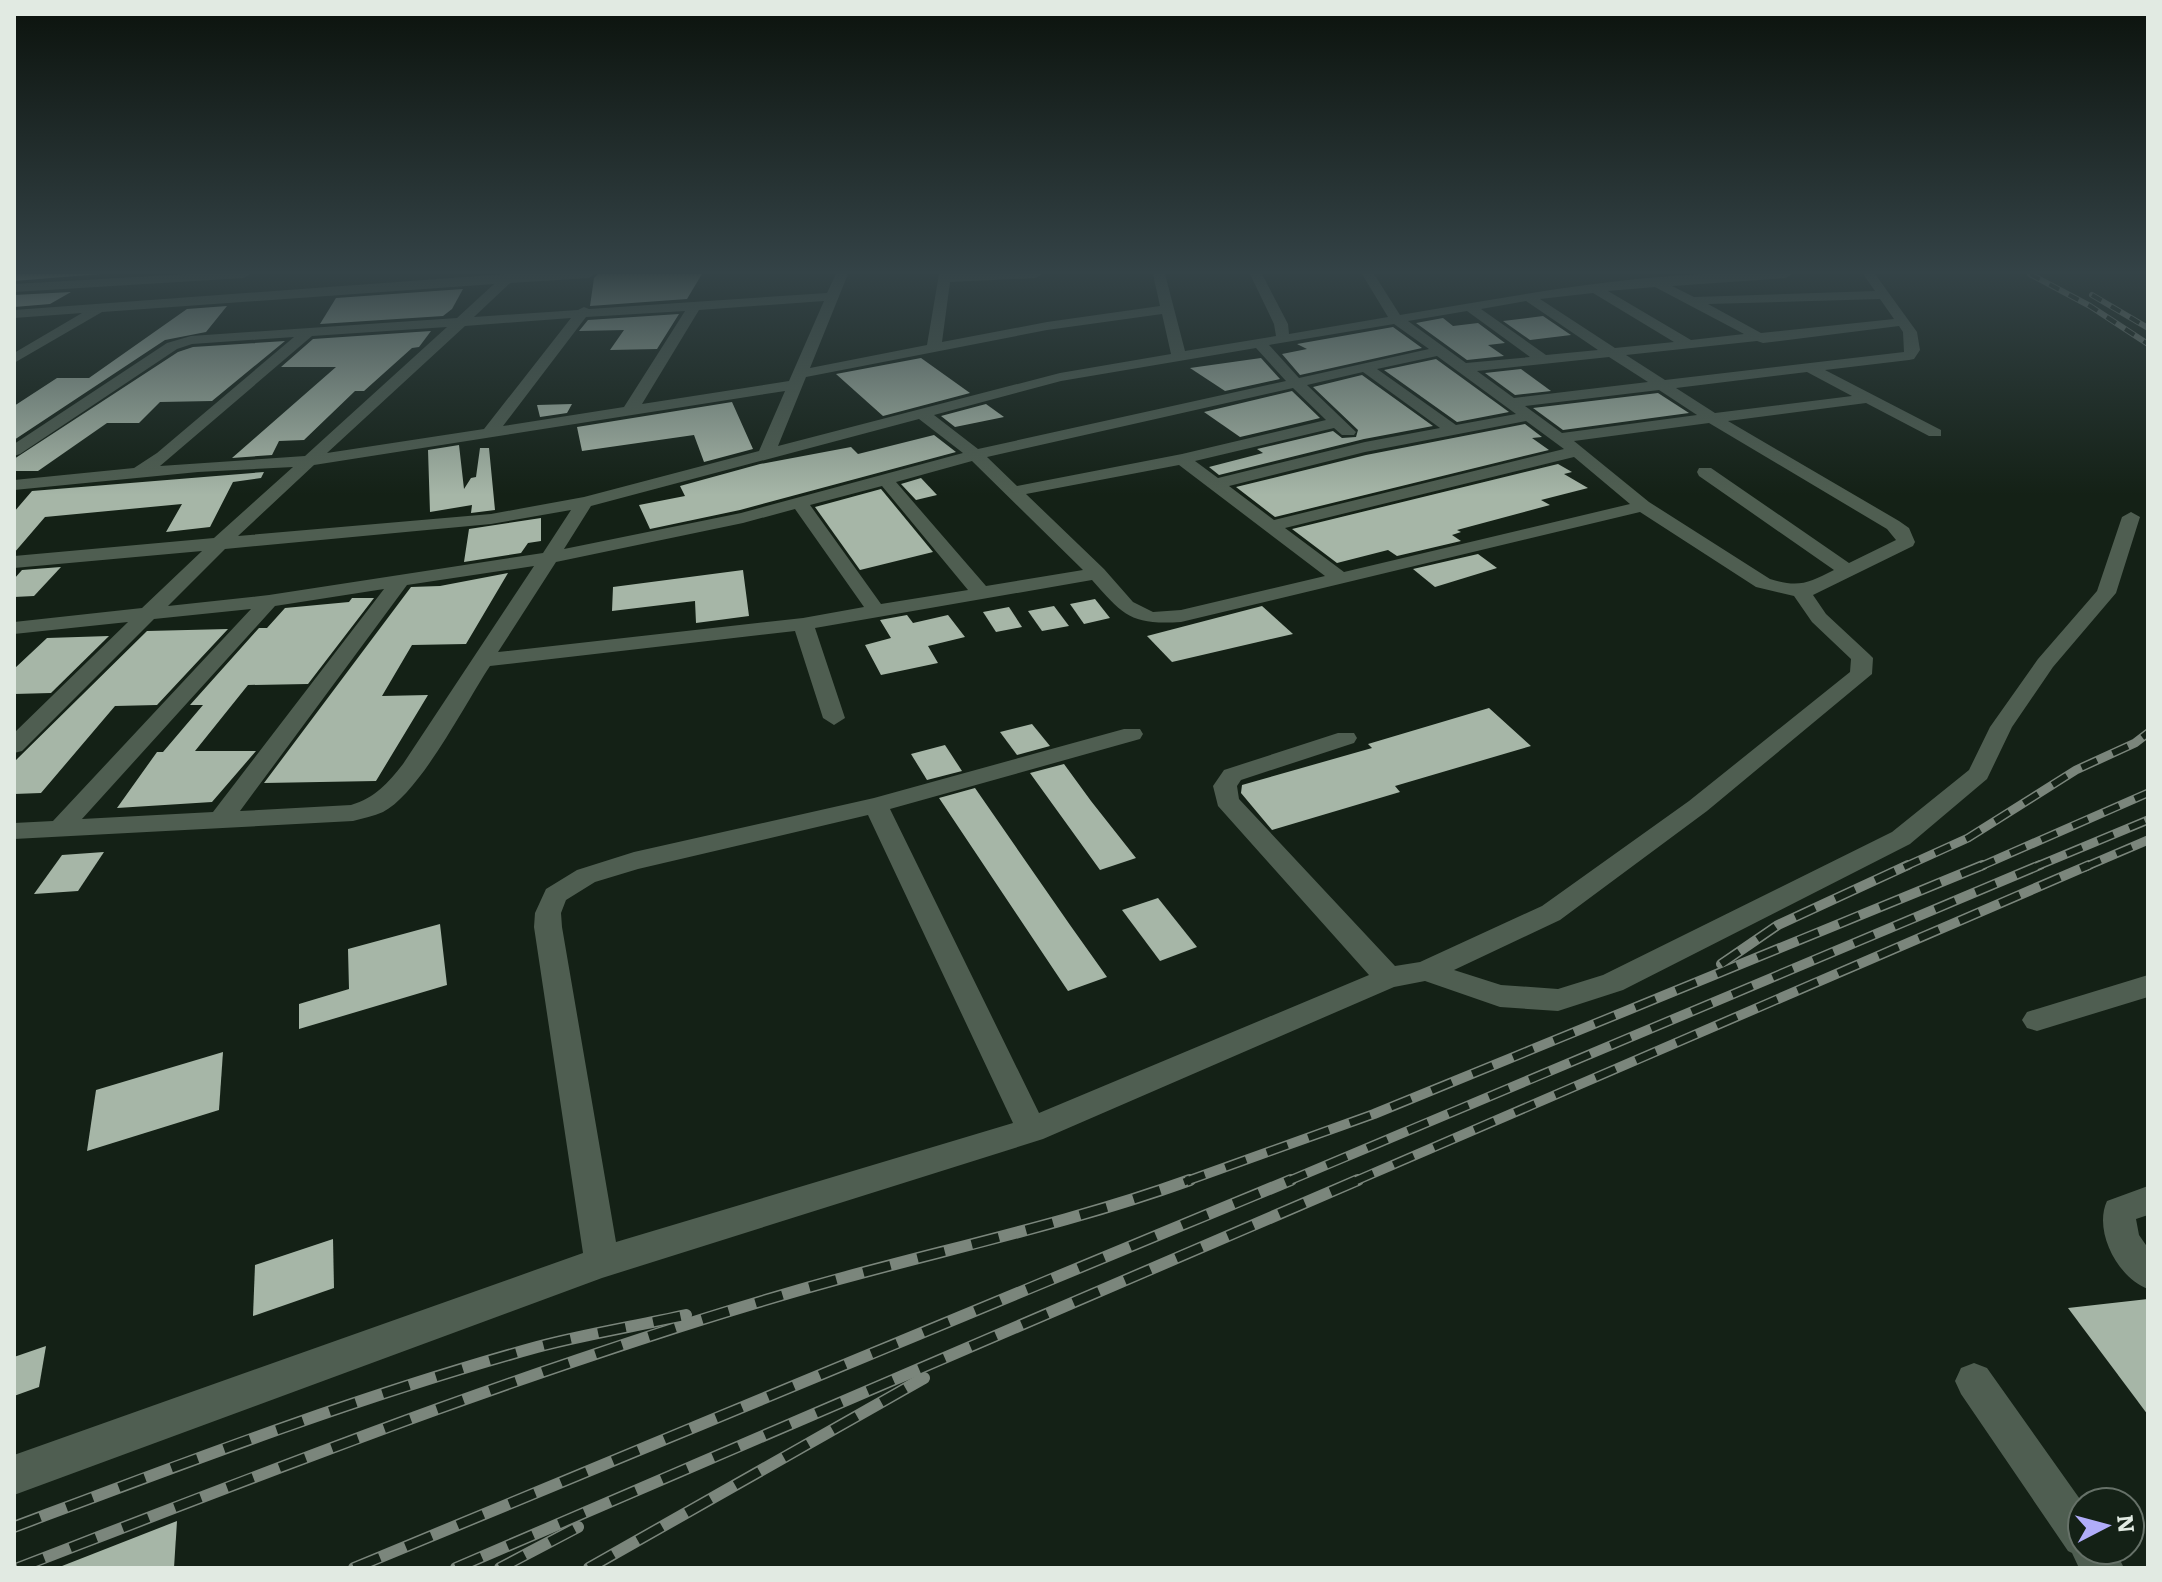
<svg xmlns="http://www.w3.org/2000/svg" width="2162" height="1582" viewBox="0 0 2162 1582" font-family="Literata,serif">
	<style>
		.building { fill: #a6b6a7 }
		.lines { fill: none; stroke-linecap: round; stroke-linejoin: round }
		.minor { fill: #4f5e51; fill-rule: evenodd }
		.rail-far3-casing { stroke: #7b867c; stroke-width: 6 }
		.rail-far2-casing { stroke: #7b867c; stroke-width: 9 }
		.rail-far1-casing { stroke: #7b867c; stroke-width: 10 }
		.rail-casing { stroke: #7b867c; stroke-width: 12 }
		.rail-far3 { stroke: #142116; stroke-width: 4; stroke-dasharray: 11; stroke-linecap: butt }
		.rail-far2 { stroke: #142116; stroke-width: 6; stroke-dasharray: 17; stroke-linecap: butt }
		.rail-far1 { stroke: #142116; stroke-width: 7; stroke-dasharray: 22; stroke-linecap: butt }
		.rail { stroke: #142116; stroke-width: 9; stroke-dasharray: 28; stroke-linecap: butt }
	</style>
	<rect width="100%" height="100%" fill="#142116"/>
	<g class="building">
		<path d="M14 274H101L14 281Z"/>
		<path d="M598 274H702L687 299 590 306 594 278Z"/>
		<path d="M463 289 452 309 443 316 320 324 336 298Z"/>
		<path d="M71 292 50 304 14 307V295Z"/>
		<path d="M227 306 206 332 165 340 14 440V406L57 378H89L187 309Z"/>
		<path d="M679 314 657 349 610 350 624 330 579 331 588 320Z"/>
		<path d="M1543 316 1571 335 1530 340 1503 321Z"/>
		<path d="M1443 318 1453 326 1478 323 1505 343 1488 345 1504 356 1467 360 1416 323Z"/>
		<path d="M1393 327 1422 348 1300 375 1282 354 1307 349 1297 344Z"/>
		<path d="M431 331 419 347 412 348 364 391H355L304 440 279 441 272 455 232 458 336 367H281L313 339Z"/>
		<path d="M285 341 212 401 160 402 139 423H107L38 471H14V459L178 352 193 347Z"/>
		<path d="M921 358 970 393 883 416 836 374Z"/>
		<path d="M1261 358 1280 379 1225 391 1190 368Z"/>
		<path d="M1436 359 1509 412 1457 422 1384 370Z"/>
		<path d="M1521 369 1551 391 1515 395 1485 373Z"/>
		<path d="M1362 375 1433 426 1364 439 1219 475 1209 467 1263 453 1257 449 1333 431 1342 438 1356 437 1358 430 1313 387Z"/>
		<path d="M1292 391 1320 418 1240 437 1204 412Z"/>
		<path d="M1658 393 1689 413 1563 430 1533 408Z"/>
		<path d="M732 402 753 449 704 462 694 435 582 451 577 427Z"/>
		<path d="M572 404 567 413 540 417 537 405Z"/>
		<path d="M986 404 1004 417 955 427 941 416Z"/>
		<path d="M1525 424 1542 437 1532 438 1549 450 1275 517 1236 487 1366 455Z"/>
		<path d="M934 435 956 452 740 510 650 529 639 505 685 496 680 486 760 464 851 447 858 454Z"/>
		<path d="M459 445 464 489 471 478 476 477 480 448H489L495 510 471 513 472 505 430 512 428 450Z"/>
		<path d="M1558 464 1572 472 1564 474 1588 488 1541 500 1550 505 1457 530 1461 532 1452 535 1461 541 1397 556 1388 550 1337 563 1292 529Z"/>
		<path d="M264 472 261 478 233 482 210 527 166 532 182 504 45 517 14 553V512L32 491Z"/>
		<path d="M921 478 937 495 916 500 901 484Z"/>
		<path d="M881 489 933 552 860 570 815 507Z"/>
		<path d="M541 518V541L528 543 521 553 464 562 469 529Z"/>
		<path d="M1478 554 1497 568 1435 587 1413 569Z"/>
		<path d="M61 567 34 596 14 597V579L22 570Z"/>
		<path d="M743 570 749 616 696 623 695 601 612 611 613 587Z"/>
		<path d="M508 573 466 644 412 645 382 696 428 695 376 781 264 783 411 587 440 586Z"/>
		<path d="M352 598H374L308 684 248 685 195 751H256L212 802 117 808 157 752H163L203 705H190L259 628H267L285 608 349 602Z"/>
		<path d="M1095 599 1110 618 1084 624 1070 604Z"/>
		<path d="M1054 606 1069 626 1042 631 1028 611Z"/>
		<path d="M1262 606 1293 634 1172 662 1147 636Z"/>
		<path d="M1009 607 1022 627 996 632 983 612Z"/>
		<path d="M907 615 913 623 948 615 965 637 928 646 938 663 881 675 865 645 891 638 880 620Z"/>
		<path d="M228 629 157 705 115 706 41 793 14 794V762L147 631Z"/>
		<path d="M109 636 51 693 14 694V669L47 638Z"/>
		<path d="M1489 708 1531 746 1395 786 1400 792 1272 830 1241 793 1242 785 1372 748 1368 744Z"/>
		<path d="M1032 724 1050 746 1017 755 1000 732Z"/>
		<path d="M945 745 962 771 927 780 911 754Z"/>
		<path d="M1064 764 1091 801 1136 858 1100 870 1030 773Z"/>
		<path d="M975 788 1070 925 1107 977 1068 991 939 798Z"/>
		<path d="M104 852 78 891 34 894 62 855Z"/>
		<path d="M1158 898 1197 947 1160 961 1122 910Z"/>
		<path d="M440 924 447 985 299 1029V1004L349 989 348 949Z"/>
		<path d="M223 1052 219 1110 87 1151 96 1090Z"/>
		<path d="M333 1239 334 1288 253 1316 255 1265Z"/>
		<path d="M2148 1299V1415L2068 1308Z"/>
		<path d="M46 1346 39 1387 14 1396V1357Z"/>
		<path d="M177 1521 174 1568H62V1566Z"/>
	</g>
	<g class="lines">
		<g class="minor">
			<path d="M188 274H250L244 278 14 292V284Z"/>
			<path d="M506 274H595L589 278 510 283 474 317 578 310 584 307 589 309 827 293 836 274H848L810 368 927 345 939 274H1042L1036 278 950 282 942 342 1047 322 1160 306 1153 274H1165L1185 351 1276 336 1274 324 1250 274H1262L1288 324 1289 334 1388 317 1362 274H1374L1400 315C1526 294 1664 267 1792 274L1786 278 1672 286 1694 297 1875 291 1863 274H1875L1917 332 1920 350 1914 359 1909 360 1825 370 1941 430V436H1929L1866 403 1728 421 1899 521 1909 528 1915 542 1913 546 1813 595 1826 614 1869 654 1873 658 1872 674 1707 811 1560 920 1454 970 1501 985 1558 989 1603 975 1892 832 1969 770 1990 727 2038 659 2097 591 2122 517 2131 512 2140 517 2116 593 2053 667 2012 727 1987 779 1910 844 1623 990 1558 1011 1500 1007 1425 981 1394 987 1043 1139 602 1278 14 1495V1455L583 1253 534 927 535 913 546 889 577 870 634 852 874 798 1124 729H1140L1143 734 1140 739 890 809 1039 1113 1369 975 1218 806 1213 786 1224 770 1338 733H1354L1357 738 1354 743 1241 780 1237 786 1239 799 1395 966 1420 962 1542 906 1689 801 1850 672 1851 659 1812 622 1794 596 1756 587 1640 512 1181 622C1131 625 1124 616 1092 580L815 628 845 718 834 725 823 718 795 631 490 666C466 702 420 793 383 812 374 816 363 818 353 821L14 839V823L53 821 251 609 154 619 22 751 14 753V733L128 622 14 634V622L142 608 202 551 14 568V556L214 538 293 467 198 472 14 490V480L134 468 157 453 294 337 192 344 177 349 20 454 14 456V444L167 343 191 336 457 318 494 284 102 312 14 363V353L82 313 14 318V310ZM1655 287 1744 334 1691 340 1608 291ZM1593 293 1674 342 1615 348 1540 299ZM1880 299 1894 319 1761 333 1708 304ZM824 301 789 381 642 404 699 310ZM1526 301 1598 350 1546 355 1481 309ZM685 311 624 407 503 426 586 317ZM1467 311 1530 357 1466 363 1408 321ZM1162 314 1171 354 1060 373 778 446 806 377 1047 330ZM571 318 484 429 327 453 465 326ZM1394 324 1429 349 1299 378 1269 345ZM1899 326 1903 332 1904 352 1665 380 1626 355 1757 341 1763 343ZM447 327 305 456 160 466 312 336ZM1256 348 1286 381 978 449 934 415 1061 381ZM1437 356 1516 414 1456 425 1377 369ZM1609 357 1648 382 1514 398 1477 371ZM1363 372 1440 428 1365 442 1218 478 1195 461 1334 428 1342 435H1354L1356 432 1307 385ZM1807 372 1852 396 1715 413 1676 388ZM1293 388 1326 420 1182 454 1017 486 987 457ZM1659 390 1697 415 1562 433 1525 406ZM785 391 759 451 584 497 491 514 238 536 314 465ZM919 419 963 453 741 513 564 549 591 506ZM1526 421 1564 449 1274 520 1229 486 1365 452ZM1709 423 1887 529 1896 540 1849 563 1711 468H1699L1697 472 1699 476 1834 570C1808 583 1799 588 1770 579L1649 502 1574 441ZM1574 457 1630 504 1344 572 1285 528ZM972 461 1083 570 986 586 896 482ZM1179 465 1325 576 1181 610 1153 612 1133 602 1104 569 1026 494ZM882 486 968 590 881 604 810 505ZM795 509 864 607 803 618 498 652 556 562 743 523ZM571 510 543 553 269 595 168 606 225 549 491 524ZM534 566 403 764C388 783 375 798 351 805L240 811 407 585ZM384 589 213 812 82 819 275 606ZM868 815 1013 1123 616 1242 562 927 561 913 566 900 595 882 638 869Z"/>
			<path d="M2148 975V997L2037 1031 2027 1028 2022 1020 2027 1012Z"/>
			<path d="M2148 1186V1215L2136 1219 2139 1235 2148 1248V1289C2118 1278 2093 1231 2107 1201Z"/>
			<path d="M1974 1363 1987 1368 2082 1502V1550H2115L2124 1568H2079L2072 1553 2068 1551 1961 1394 1955 1381 1961 1368Z"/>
		</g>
		<defs>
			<g id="rail-far3">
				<path d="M2030 274 2090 306 2148 344"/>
				<path d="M2092 295 2148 328"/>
			</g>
			<g id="rail-far2">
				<path d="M1904 867 1968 838 2076 770 2135 743 2148 733"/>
				<path d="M1979 867 2148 793"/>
				<path d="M2035 867 2148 820"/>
				<path d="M2085 867 2148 840"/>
			</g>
			<g id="rail-far1">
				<path d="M1721 964 1778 925 1908 865"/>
				<path d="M1184 1182 1374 1114 1983 865"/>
				<path d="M1286 1182 2040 865"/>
				<path d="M1353 1182 2089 865"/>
			</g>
			<g id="rail">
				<path d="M14 1527C187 1462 359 1396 537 1347 586 1334 637 1326 686 1315"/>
				<path d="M18 1568C275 1469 531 1368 796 1291 927 1253 1062 1226 1190 1180"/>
				<path d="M354 1568 1291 1180"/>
				<path d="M456 1568 1358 1180"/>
				<path d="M500 1568 578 1527"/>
				<path d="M589 1568 924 1378"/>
			</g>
		</defs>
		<use href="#rail-far3" class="rail-far3-casing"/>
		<use href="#rail-far2" class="rail-far2-casing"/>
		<use href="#rail-far1" class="rail-far1-casing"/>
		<use href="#rail" class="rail-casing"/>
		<use href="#rail-far3" class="rail-far3"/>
		<use href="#rail-far2" class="rail-far2"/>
		<use href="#rail-far1" class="rail-far1"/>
		<use href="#rail" class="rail"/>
	</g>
	<linearGradient id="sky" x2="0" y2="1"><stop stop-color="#0b120c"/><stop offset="0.55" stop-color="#344347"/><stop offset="1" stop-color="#344347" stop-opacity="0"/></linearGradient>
	<rect width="2162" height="495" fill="url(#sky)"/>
	<rect width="2162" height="1582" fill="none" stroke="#e1eae2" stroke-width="32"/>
	<g transform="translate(2106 1526) rotate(84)"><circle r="38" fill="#142116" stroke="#667168" stroke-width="2"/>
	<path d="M0-6L14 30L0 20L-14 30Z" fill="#b1adfa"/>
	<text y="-12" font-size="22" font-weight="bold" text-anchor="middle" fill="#e1eae2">N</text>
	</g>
</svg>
